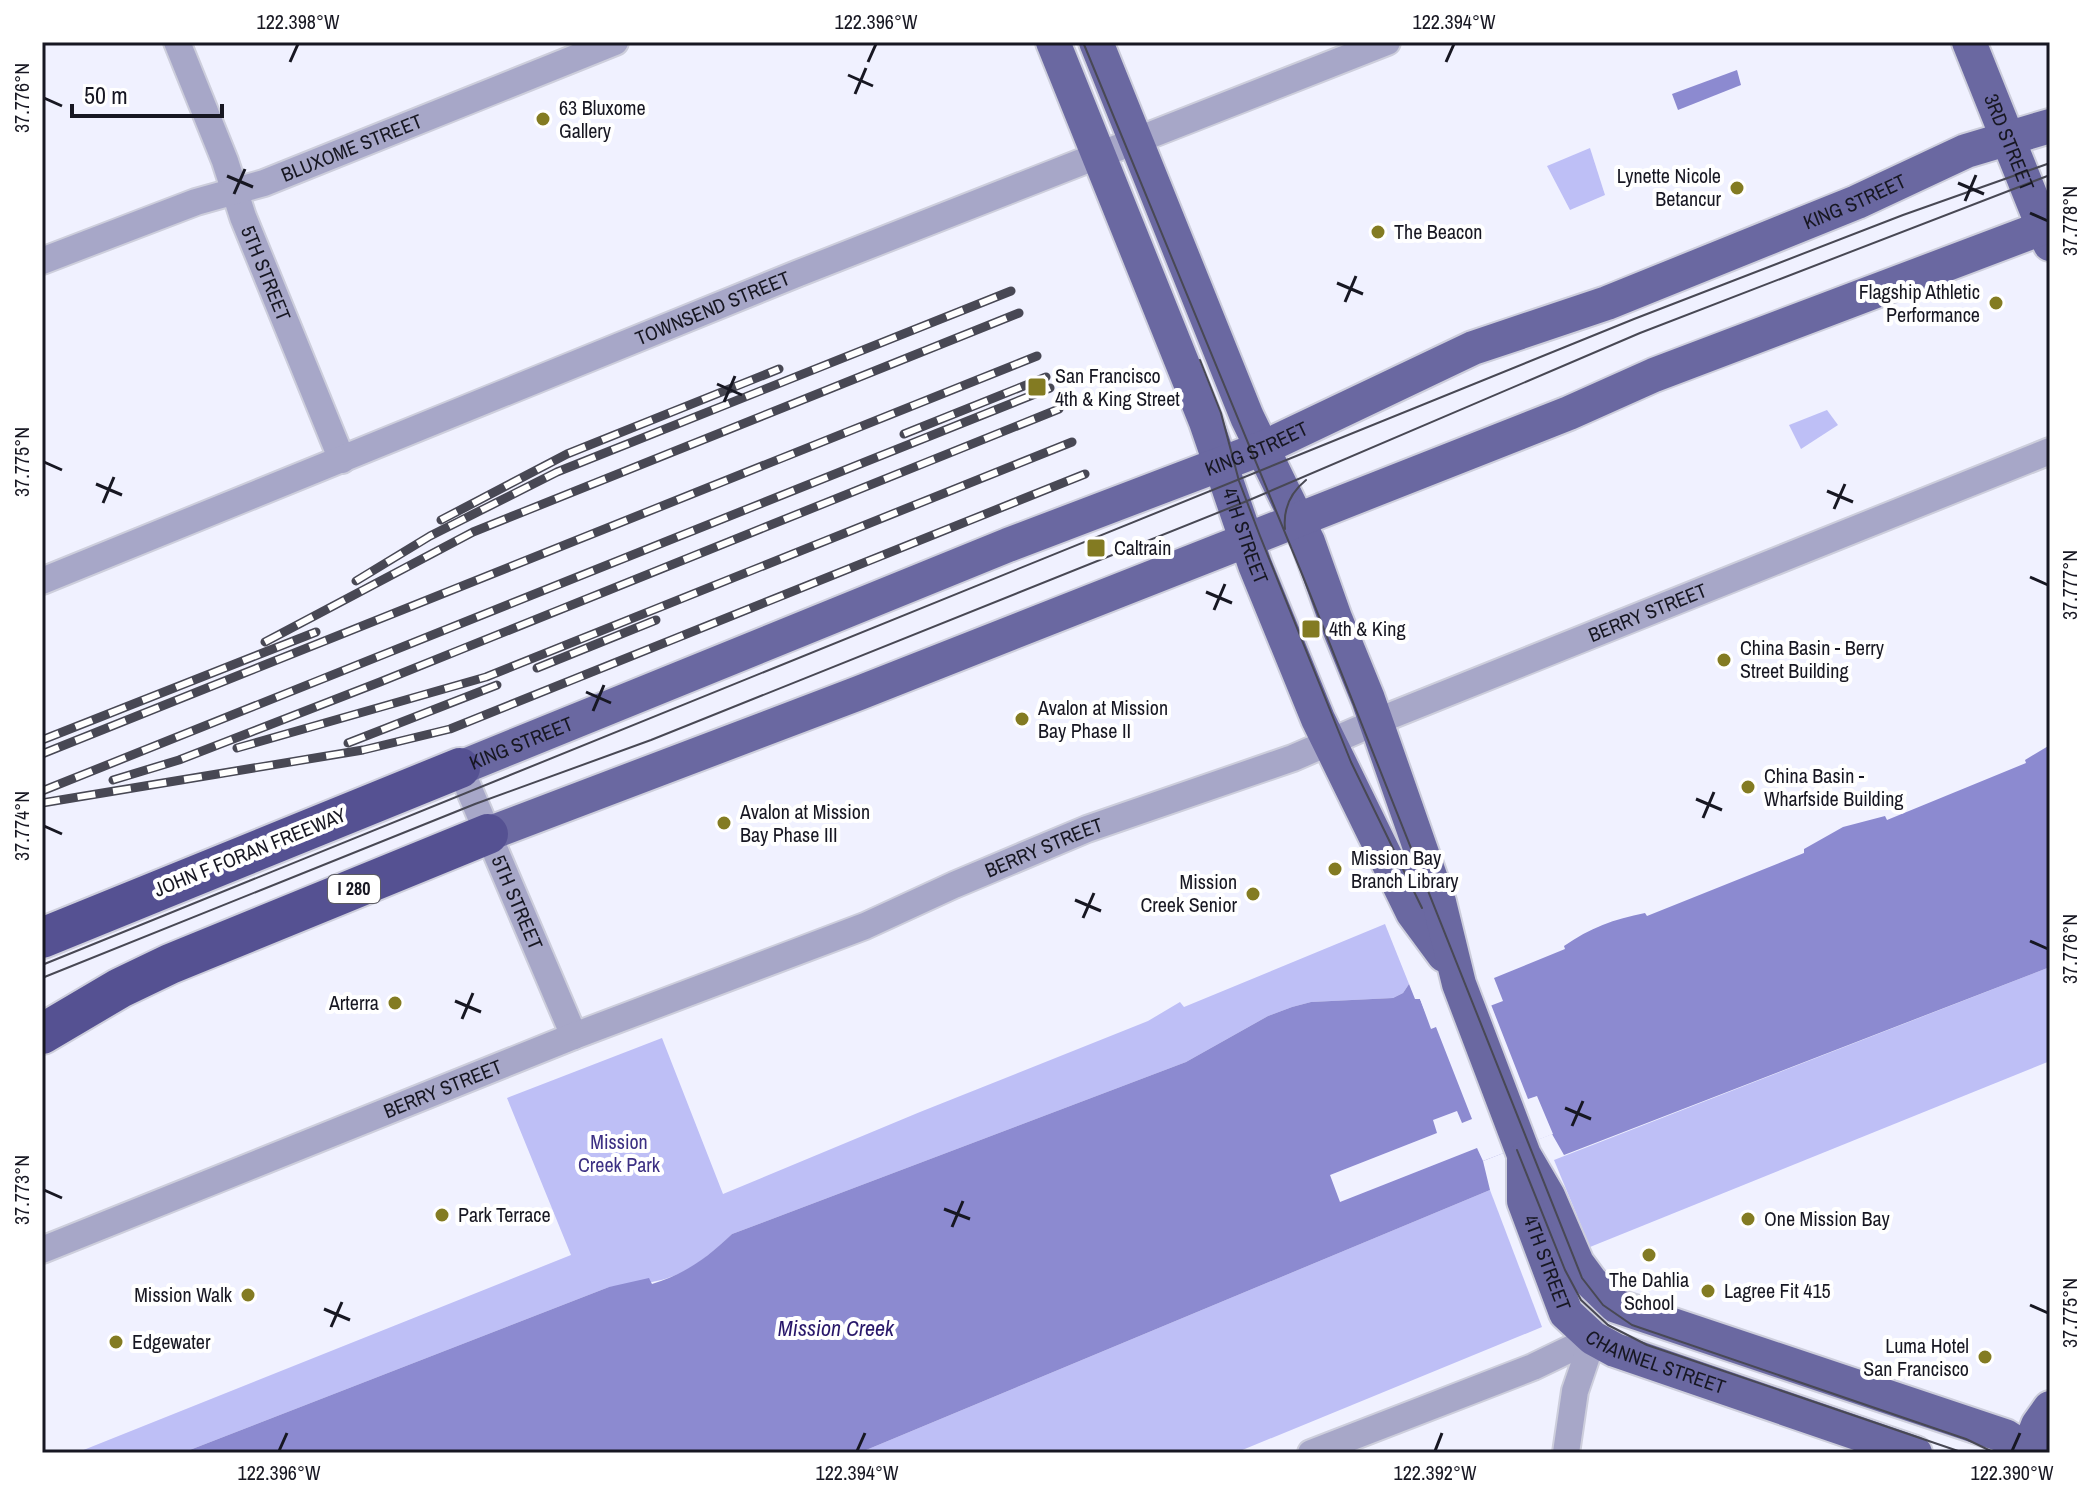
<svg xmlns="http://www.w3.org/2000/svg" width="2092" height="1495" viewBox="0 0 2092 1495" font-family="'Archivo Narrow',sans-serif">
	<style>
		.green { fill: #bebff6 }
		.water { fill: #8c8ad0 }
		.pier { fill: #f0f1ff }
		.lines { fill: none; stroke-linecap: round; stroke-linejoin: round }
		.minor-casing { stroke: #cdcedc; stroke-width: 30 }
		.major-casing { stroke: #cdcedc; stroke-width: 38 }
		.highway-casing { stroke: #cdcedc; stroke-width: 44 }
		.minor { stroke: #a7a7c8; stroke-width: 26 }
		.major { stroke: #6a68a1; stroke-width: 34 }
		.highway { stroke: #555192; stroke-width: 40 }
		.tram { stroke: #484854; stroke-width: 2 }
		.rail-casing { stroke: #484854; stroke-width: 9 }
		.rail { stroke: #fff; stroke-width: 6; stroke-dasharray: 18; stroke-linecap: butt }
		.ticks { fill: none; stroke: #171722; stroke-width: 3 }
		.poi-dot { fill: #837b22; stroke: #fff; stroke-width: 3 }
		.labels { text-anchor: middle; stroke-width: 8; stroke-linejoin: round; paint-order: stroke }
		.shield { fill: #fff; stroke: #5d5d64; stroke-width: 2 }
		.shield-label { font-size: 18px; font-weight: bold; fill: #171722 }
		.poi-label { font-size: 20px; fill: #171722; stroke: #fff; text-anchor: start }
		.street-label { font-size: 20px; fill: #171722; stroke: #fff }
		.park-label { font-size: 20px; fill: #3c3083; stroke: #fff }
		.water-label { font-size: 22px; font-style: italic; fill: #29186a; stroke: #fff }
		.neatline { fill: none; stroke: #171722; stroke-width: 3 }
		.ticks-label { font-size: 20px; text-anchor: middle; fill: #171722 }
	</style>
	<rect width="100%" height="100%" fill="#f0f1ff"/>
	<g class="green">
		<path d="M1590 148 1605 195 1570 210 1547 166Z"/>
		<path d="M1827 410 1838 425 1801 449 1789 425Z"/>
		<path d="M1385 924 1409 984 1403 993 1393 998 1311 1002 1292 1007 1268 1016 1186 1062 732 1234C688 1276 669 1283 609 1287L182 1453H76L571 1255 507 1098 662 1038 723 1194 920 1112 1148 1021 1180 1002 1184 1007Z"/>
		<path d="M2050 967V1061L1590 1247 1554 1160Z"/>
		<path d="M1490 1190 1542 1327 1235 1453H859Z"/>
	</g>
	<g class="water">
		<path d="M1737 70 1741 85 1678 110 1672 94Z"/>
		<path d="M2050 745V967L1564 1155 1552 1134 1483 1161 1490 1190 859 1453H182L609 1287 649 1278 652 1284C685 1274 707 1258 732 1234L1186 1062 1268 1016 1292 1007 1311 1002 1393 998 1403 993 1409 984 1415 999H1420L1432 1028 1503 1001 1494 978 1565 949 1564 946C1590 928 1614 919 1645 913L1647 916 1804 853V849L1843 827 1885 816 1887 820 2026 763 2025 760Z"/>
	</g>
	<path class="pier" d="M1423 998 1434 1023 1490 1002 1528 1099 1537 1096 1553 1134 1483 1161 1477 1148 1340 1202 1330 1175 1437 1133 1433 1120 1457 1111 1462 1123 1472 1119 1436 1027 1431 1029 1420 999Z"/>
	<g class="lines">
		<defs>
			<g id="minor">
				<path id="s1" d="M177 42 225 161 243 217 342 460"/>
				<path id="s2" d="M42 261 196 202 264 183 615 42"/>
				<path id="s3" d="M42 581 799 273 1387 42"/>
				<path id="s4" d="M460 768 574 1036"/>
				<path id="s5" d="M42 1250 574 1036 865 926 954 885 1087 829 1293 758 1390 716 2050 451"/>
				<path d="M1311 1453 1533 1367 1593 1338"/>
				<path d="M1566 1453 1575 1391 1593 1338"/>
			</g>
			<g id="major">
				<path id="s6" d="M1053 42 1206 422 1255 565 1318 719 1413 913 1444 955"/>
				<path d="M1096 42 1247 417 1308 542 1335 618 1368 699 1439 902 1459 984 1524 1155 1548 1196 1577 1263 1591 1282 1616 1306 2005 1436 2032 1453"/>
				<path id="s7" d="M1969 42 2050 244"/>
				<path id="s8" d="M460 768 1008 545 1263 448 1473 348 1607 303 1857 202 1966 151 2050 126"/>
				<path d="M488 834 859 693 1569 413 1654 375 2050 225"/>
				<path id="s9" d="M1524 1159V1201L1566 1313 1593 1338 1615 1350 1915 1453"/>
				<path d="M2027 1453 2038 1425 2050 1408"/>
			</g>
			<g id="highway">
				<path d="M42 938 460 768"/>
				<path d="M42 1034 120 988 170 964 488 834"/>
			</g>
		</defs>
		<use href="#minor" class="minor-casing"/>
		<use href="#major" class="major-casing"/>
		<use href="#highway" class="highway-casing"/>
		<use href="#minor" class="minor"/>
		<use href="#major" class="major"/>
		<use href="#highway" class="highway"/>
		<g class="tram">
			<path d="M1083 42 1302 574 1582 1278 1603 1305 1632 1325 1966 1439 1995 1453"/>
			<path d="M1200 360 1221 413 1239 481 1260 536 1351 762 1422 908"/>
			<path d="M1285 529C1283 509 1290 493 1306 480"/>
			<path d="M42 965 1634 319 1903 215 2050 163"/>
			<path d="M42 978 475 804 651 740 1247 501 1640 333 2050 175"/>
			<path d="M1517 1150 1565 1270 1581 1300 1608 1325 1647 1345 1964 1453"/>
		</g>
		<defs>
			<g id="rail">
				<path d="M904 434 1046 377"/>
				<path d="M441 520 567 454 779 369"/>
				<path d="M356 581 430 536 557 472 1011 291"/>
				<path d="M265 642 473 532 1019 313"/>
				<path d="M537 668 656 620"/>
				<path d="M42 740 316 632"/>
				<path d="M348 743 497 685"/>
				<path d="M237 748 486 677 1072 442"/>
				<path d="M42 754 1037 356"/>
				<path d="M113 780 179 760 380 682 1059 409"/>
				<path d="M42 791 1050 388"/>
				<path d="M42 803 363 750 450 729 1085 474"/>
			</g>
		</defs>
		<use href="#rail" class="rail-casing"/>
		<use href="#rail" class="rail"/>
	</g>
	<path class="ticks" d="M290 62 298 44M868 62 876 44M1446 62 1454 44M848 75 873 86M855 94 866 68M44 98 62 106M227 176 253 187M1958 183 1984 194M234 194 245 169M1965 201 1976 175M2030 213 2048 221M1337 283 1363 294M1345 302 1356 276M717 384 742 395M724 402 735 376M44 462 62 470M96 484 122 495M1827 491 1853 502M103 503 114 477M1834 509 1845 484M2030 577 2048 585M1206 592 1232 603M1214 610 1225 584M586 692 611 703M593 711 604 685M1696 799 1722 810M1703 818 1714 792M44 826 62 834M1075 900 1101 911M1083 918 1094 893M2030 941 2048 949M455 1001 481 1012M462 1019 473 993M1565 1108 1591 1119M1572 1126 1583 1101M44 1190 62 1198M944 1209 970 1219M952 1227 963 1201M2030 1305 2048 1313M324 1309 350 1320M331 1327 342 1302M279 1451 287 1433M857 1451 865 1433M1435 1451 1442 1433M2012 1451 2020 1433"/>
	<g class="poi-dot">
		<circle cx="543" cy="119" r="8"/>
		<circle cx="1737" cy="188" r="8"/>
		<circle cx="1378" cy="232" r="8"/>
		<circle cx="1996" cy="303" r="8"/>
		<rect x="1027" y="377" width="20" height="20" rx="4"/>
		<rect x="1086" y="538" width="20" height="20" rx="4"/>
		<rect x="1301" y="619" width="20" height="20" rx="4"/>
		<circle cx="1724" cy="660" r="8"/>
		<circle cx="1022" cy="719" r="8"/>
		<circle cx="1748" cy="787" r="8"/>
		<circle cx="724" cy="823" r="8"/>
		<circle cx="1335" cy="869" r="8"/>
		<circle cx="1253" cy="894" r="8"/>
		<circle cx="395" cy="1003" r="8"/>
		<circle cx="442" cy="1215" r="8"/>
		<circle cx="1748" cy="1219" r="8"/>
		<circle cx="1649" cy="1255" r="8"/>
		<circle cx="1708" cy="1291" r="8"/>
		<circle cx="248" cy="1295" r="8"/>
		<circle cx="116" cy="1342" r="8"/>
		<circle cx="1985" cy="1357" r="8"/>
	</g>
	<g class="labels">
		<rect class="shield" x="328" y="875" width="52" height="28" rx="6"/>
		<g class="shield-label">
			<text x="354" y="895">I 280</text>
		</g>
		<g class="poi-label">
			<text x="559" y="115">63 Bluxome<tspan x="559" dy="23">Gallery</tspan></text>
			<text x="1721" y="183" text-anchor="end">Lynette Nicole<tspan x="1721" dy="23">Betancur</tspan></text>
			<text x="1394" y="239">The Beacon</text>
			<text x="1980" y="299" text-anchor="end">Flagship Athletic<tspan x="1980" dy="23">Performance</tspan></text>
			<text x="1055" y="383">San Francisco<tspan x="1055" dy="23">4th &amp; King Street</tspan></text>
			<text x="1114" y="555">Caltrain</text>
			<text x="1329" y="636">4th &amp; King</text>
			<text x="1740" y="655">China Basin - Berry<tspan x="1740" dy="23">Street Building</tspan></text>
			<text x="1038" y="715">Avalon at Mission<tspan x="1038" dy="23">Bay Phase II</tspan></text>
			<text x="1764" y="783">China Basin -<tspan x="1764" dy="23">Wharfside Building</tspan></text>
			<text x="740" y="819">Avalon at Mission<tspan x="740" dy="23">Bay Phase III</tspan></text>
			<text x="1351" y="865">Mission Bay<tspan x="1351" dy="23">Branch Library</tspan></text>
			<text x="1237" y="889" text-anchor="end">Mission<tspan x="1237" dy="23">Creek Senior</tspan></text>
			<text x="379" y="1010" text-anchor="end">Arterra</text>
			<text x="458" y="1222">Park Terrace</text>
			<text x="1764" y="1226">One Mission Bay</text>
			<text x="1649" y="1287" text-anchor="middle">The Dahlia<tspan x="1649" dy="23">School</tspan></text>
			<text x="1724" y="1298">Lagree Fit 415</text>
			<text x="232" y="1302" text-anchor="end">Mission Walk</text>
			<text x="132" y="1349">Edgewater</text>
			<text x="1969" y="1353" text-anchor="end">Luma Hotel<tspan x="1969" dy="23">San Francisco</tspan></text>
		</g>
		<g class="street-label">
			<text dy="7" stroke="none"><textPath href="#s7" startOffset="108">3RD STREET</textPath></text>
			<text dy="7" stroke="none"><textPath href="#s2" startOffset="330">BLUXOME STREET</textPath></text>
			<text dy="7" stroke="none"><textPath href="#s8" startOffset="1506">KING STREET</textPath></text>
			<text dy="7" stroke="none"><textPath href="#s1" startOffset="248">5TH STREET</textPath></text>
			<text dy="7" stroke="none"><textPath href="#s3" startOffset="724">TOWNSEND STREET</textPath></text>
			<text dy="7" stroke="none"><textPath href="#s8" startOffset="858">KING STREET</textPath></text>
			<text dy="7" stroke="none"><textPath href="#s6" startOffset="530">4TH STREET</textPath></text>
			<text dy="7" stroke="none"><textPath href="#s5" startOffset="1728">BERRY STREET</textPath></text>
			<text dy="7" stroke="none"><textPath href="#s8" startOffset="66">KING STREET</textPath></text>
			<text dy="7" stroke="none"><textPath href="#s5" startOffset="1080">BERRY STREET</textPath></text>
			<text transform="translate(250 852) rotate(-22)" y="7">JOHN F FORAN FREEWAY</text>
			<text dy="7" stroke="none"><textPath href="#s4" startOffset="146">5TH STREET</textPath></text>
			<text dy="7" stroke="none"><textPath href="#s5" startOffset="432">BERRY STREET</textPath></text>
			<text dy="7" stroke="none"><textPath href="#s9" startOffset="108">4TH STREET</textPath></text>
			<text dy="7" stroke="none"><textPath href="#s9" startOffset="266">CHANNEL STREET</textPath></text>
		</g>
		<g class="park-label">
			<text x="619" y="1149">Mission<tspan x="619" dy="23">Creek Park</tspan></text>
		</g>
		<g class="water-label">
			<text x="836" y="1336">Mission Creek</text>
		</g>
	</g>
	<rect width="2092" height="1495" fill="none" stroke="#ffffff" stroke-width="88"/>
	<path d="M72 104v12h150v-12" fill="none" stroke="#171722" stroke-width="4"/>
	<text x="84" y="104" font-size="24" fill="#171722" stroke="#ffffff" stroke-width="6" paint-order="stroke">50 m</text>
	<rect x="44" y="44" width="2004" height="1407" class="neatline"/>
	<g class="ticks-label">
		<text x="298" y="29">122.398°W</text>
		<text x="876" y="29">122.396°W</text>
		<text x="1454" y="29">122.394°W</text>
		<text transform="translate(22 98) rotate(-90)" y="7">37.776°N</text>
		<text transform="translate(2070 221) rotate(-90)" y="7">37.778°N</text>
		<text transform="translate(22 462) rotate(-90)" y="7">37.775°N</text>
		<text transform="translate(2070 585) rotate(-90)" y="7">37.777°N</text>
		<text transform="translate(22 826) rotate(-90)" y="7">37.774°N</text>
		<text transform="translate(2070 949) rotate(-90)" y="7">37.776°N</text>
		<text transform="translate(22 1190) rotate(-90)" y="7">37.773°N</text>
		<text transform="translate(2070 1313) rotate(-90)" y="7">37.775°N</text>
		<text x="279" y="1480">122.396°W</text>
		<text x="857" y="1480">122.394°W</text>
		<text x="1435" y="1480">122.392°W</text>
		<text x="2012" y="1480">122.390°W</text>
	</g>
</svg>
